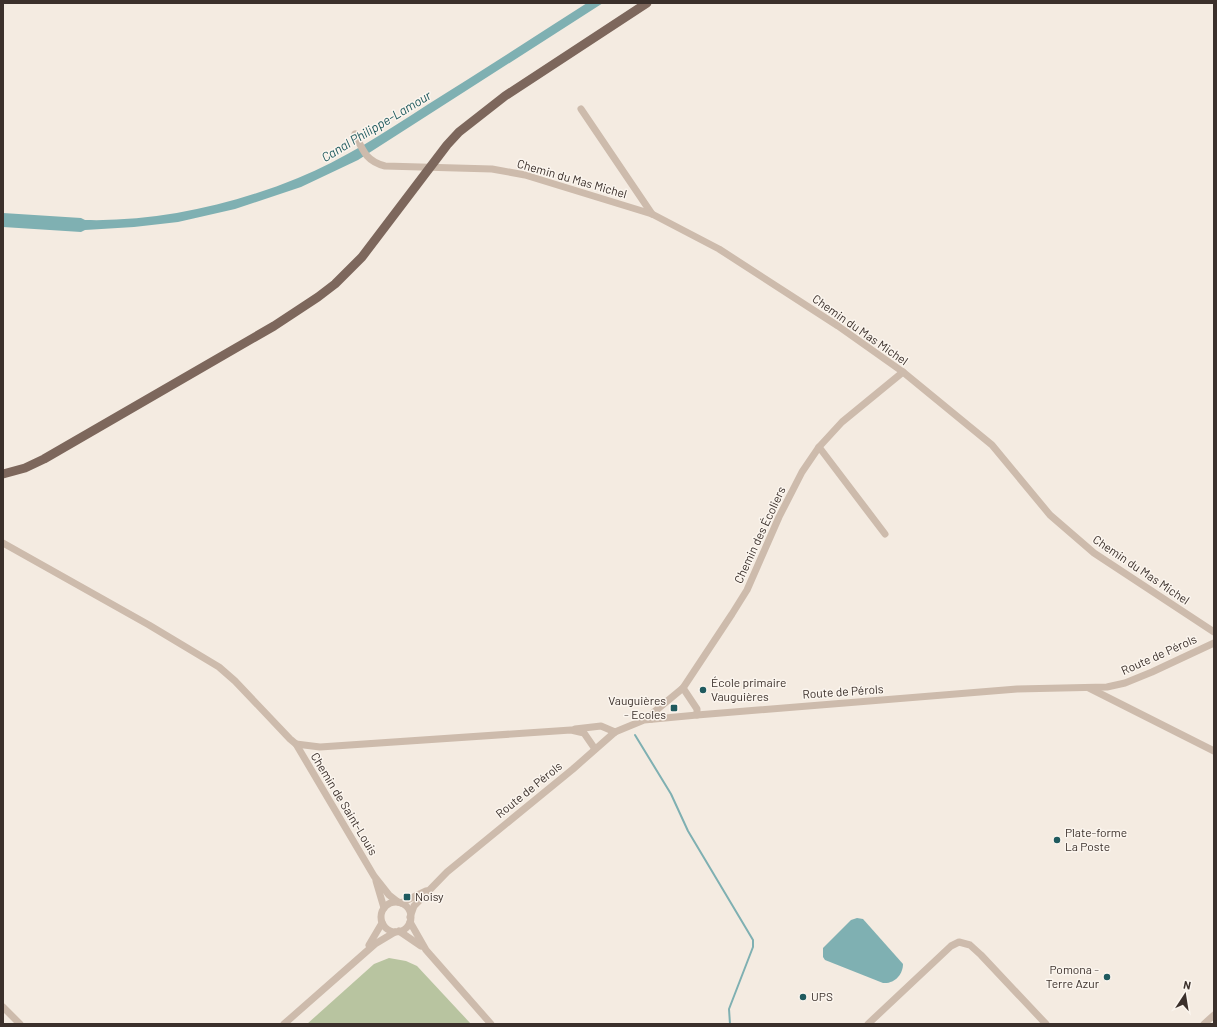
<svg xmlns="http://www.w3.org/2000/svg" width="1217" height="1027" viewBox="0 0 1217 1027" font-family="Barlow,sans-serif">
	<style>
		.green { fill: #b8c4a0 }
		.water { fill: #7fb0b2 }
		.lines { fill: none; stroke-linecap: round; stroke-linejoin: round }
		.stream { stroke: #7fb0b2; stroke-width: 2 }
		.minor { stroke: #cdbbac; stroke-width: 7 }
		.major { stroke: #7d675c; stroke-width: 9 }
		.poi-dot { fill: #1f5a5e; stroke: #fbf5ee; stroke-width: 1.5 }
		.labels { text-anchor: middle; stroke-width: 3; stroke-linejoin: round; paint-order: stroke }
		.street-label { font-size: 12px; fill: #3b302b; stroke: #fbf5ee }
		.poi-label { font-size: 12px; fill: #3b302b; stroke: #fbf5ee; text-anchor: start }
		.water-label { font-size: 13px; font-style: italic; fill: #1f5a5e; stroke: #fbf5ee }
	</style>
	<rect width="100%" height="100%" fill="#f4ebe1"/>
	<path class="green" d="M389 958 406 961 417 966 471 1024H307L374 964Z"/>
	<g class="water">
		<path d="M587 3H603L358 160 301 187 235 209 178 222 134 227 85 230 81 232 3 227V213L81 218 85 220C156 222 232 205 298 178 343 160 385 132 427 105 480 72 534 37 587 3Z"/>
		<path d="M857 918 863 919 903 964C903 974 895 984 883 983L825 960 823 957V948L851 920Z"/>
	</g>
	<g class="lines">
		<path class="stream" d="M635 735 671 794 688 831 753 940V947L729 1009 730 1024"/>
		<g class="minor">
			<path d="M581 109 652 214"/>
			<path d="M355 134C363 151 366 161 385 166L492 169 525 175 652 214 719 249 838 326 903 372 992 445 1050 515 1094 553 1214 632"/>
			<path d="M819 447 885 534"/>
			<path d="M3 543 149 625 219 667 235 681 290 739 296 744 320 747 571 730 584 733 595 749"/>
			<path d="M683 688 697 709V715"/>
			<path d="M1089 688 1214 751"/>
			<path d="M651 719 654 712 683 688 732 614 747 590 779 517 802 472 819 447 842 422 903 372"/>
			<path d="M575 729 601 726 615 732"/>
			<path d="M296 744 374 876 389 895 398 902"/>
			<path d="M376 881 384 908"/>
			<circle cx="396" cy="917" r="15"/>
			<path d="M401 903 426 891"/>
			<path d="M410 917 414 906 447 872 573 769 615 732 644 720 697 715 1017 689 1107 687 1125 683 1152 672 1214 643"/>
			<path d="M410 922 426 950 491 1024"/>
			<path d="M399 931 421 946"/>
			<path d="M369 945 382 923"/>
			<path d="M3 1007 20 1024"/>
			<path d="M284 1024 375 944 395 932"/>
			<path d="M868 1024 951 946 959 942 970 945 981 955 1046 1024"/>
			<path d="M1204 1024 1214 1015"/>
		</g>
		<path class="major" d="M3 474 25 468 44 459 274 326 318 297 335 284 362 257 447 145 459 132 505 96 647 3"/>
	</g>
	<g class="poi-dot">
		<circle cx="703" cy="690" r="4"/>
		<rect x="670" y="704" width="8" height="8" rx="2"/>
		<circle cx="1057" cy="840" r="4"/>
		<rect x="403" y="893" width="8" height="8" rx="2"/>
		<circle cx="1107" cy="977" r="4"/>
		<circle cx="803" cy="997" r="4"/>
	</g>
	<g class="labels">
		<g class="street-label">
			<text transform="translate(572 179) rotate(16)" y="4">Chemin du Mas Michel</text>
			<text transform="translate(860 330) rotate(35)" y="4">Chemin du Mas Michel</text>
			<text transform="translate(760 535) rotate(-65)" y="4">Chemin des Écoliers</text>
			<text transform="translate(1141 570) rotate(34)" y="4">Chemin du Mas Michel</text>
			<text transform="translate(1159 655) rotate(-24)" y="4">Route de Pérols</text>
			<text transform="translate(843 692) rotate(-4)" y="4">Route de Pérols</text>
			<text transform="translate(529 790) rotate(-39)" y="4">Route de Pérols</text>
			<text transform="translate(344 804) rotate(59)" y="4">Chemin de Saint-Louis</text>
		</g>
		<g class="poi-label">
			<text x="711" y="687">École primaire<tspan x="711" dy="14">Vauguières</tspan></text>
			<text x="666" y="705" text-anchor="end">Vauguières<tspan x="666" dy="14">- Ecoles</tspan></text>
			<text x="1065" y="837">Plate-forme<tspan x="1065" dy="14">La Poste</tspan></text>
			<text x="415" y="901">Noisy</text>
			<text x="1099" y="974" text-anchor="end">Pomona -<tspan x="1099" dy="14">Terre Azur</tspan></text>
			<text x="811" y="1001">UPS</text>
		</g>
		<g class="water-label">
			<text transform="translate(376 126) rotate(-31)" y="5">Canal Philippe-Lamour</text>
		</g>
	</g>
	<rect width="1217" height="1027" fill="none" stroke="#3b302b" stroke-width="8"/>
	<g transform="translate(1185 995) rotate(12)" stroke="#fbf5ee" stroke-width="3" paint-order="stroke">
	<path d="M0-3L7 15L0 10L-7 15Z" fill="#3b302b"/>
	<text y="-6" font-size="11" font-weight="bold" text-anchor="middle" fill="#3b302b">N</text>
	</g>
</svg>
